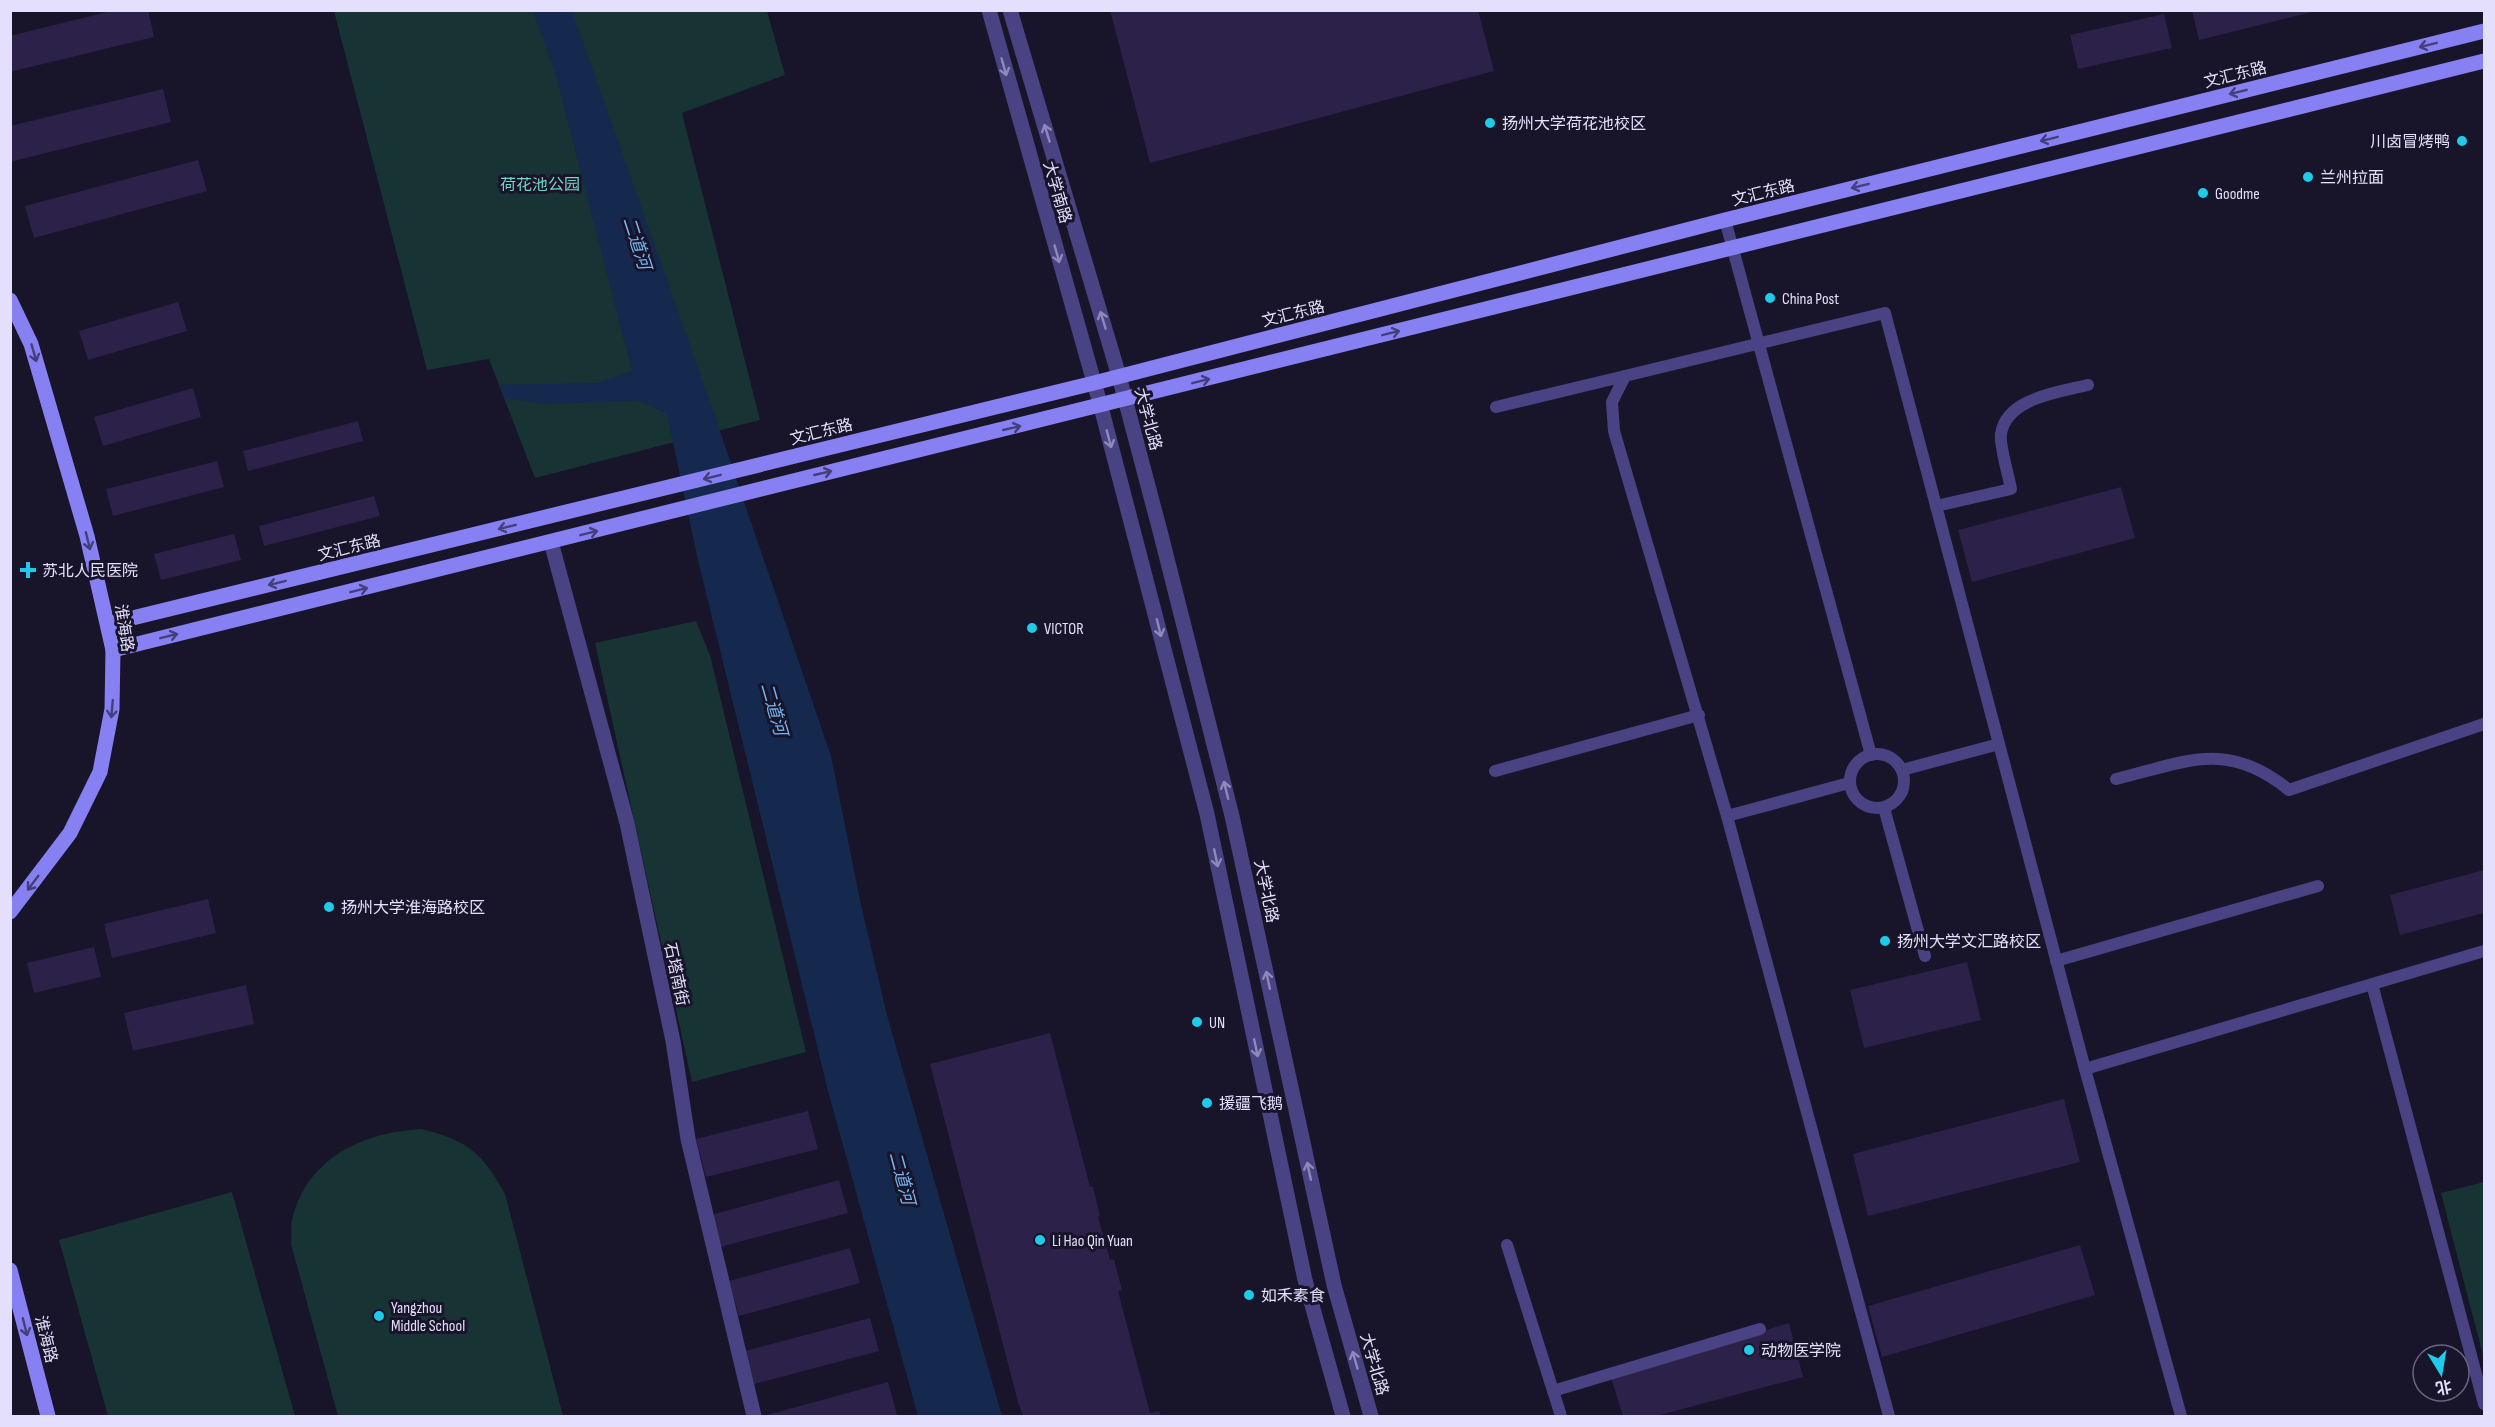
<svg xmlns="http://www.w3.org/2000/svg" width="2495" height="1427" viewBox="0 0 2495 1427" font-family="'Sofia Sans Condensed','Noto Sans SC',sans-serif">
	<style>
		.green { fill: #173333 }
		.water { fill: #15284d }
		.building { fill: #2b2149 }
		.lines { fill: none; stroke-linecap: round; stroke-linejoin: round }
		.service { stroke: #494384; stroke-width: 12 }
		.minor { stroke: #494384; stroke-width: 15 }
		.tertiary { stroke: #494384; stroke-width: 15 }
		.secondary { stroke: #8780f3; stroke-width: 15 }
		.oneway { stroke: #443f7a }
		.oneway2 { stroke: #8f89ba }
		.poi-dot { fill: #1ecce9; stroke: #18142a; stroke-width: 2 }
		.labels { text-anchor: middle; stroke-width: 6; stroke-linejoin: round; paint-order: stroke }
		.street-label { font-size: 16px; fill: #e4dffc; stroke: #18142a }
		.poi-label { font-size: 16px; fill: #e4dffc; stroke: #18142a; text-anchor: start }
		.park-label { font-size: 16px; fill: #71d6c1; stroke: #18142a }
		.water-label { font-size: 18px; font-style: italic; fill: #77b4f2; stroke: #18142a }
	</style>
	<rect width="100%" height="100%" fill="#18142a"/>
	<g class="green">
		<path d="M334 11H767L785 75 682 113 760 420 535 478 489 359 427 370Z"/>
		<path d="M696 621 710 655 806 1052 692 1082 595 643Z"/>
		<path d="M421 1129C467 1140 483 1153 505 1194L563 1416H338L291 1244C292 1235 290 1225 293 1216 310 1156 363 1133 421 1129Z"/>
		<path d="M2484 1182V1359L2441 1193Z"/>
		<path d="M232 1192 295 1416H108L59 1240Z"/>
	</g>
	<path class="water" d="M533 11H572L712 408 831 756 861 905 888 1019 1002 1416H918L828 1091 697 556 667 414 640 401 545 404 504 398 499 385 598 383 632 371 555 72Z"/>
	<g class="building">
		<path d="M115 10H148L154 37 10 72V36Z"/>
		<path d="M1110 10H1478L1494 71 1150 163Z"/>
		<path d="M2192 10H2316V11L2199 40Z"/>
		<path d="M2164 14 2172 48 2078 69 2070 35Z"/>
		<path d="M163 89 171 122 10 162V126Z"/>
		<path d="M198 160 207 191 34 238 25 206Z"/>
		<path d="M178 302 187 331 88 360 79 331Z"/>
		<path d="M193 388 201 417 103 446 94 417Z"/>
		<path d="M358 421 363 441 248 471 243 451Z"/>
		<path d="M217 461 224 487 113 516 106 489Z"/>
		<path d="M2121 487 2135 538 1972 582 1958 530Z"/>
		<path d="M374 496 380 516 264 546 259 526Z"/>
		<path d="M234 534 241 560 161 580 154 554Z"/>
		<path d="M2484 870V913L2400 935 2390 895Z"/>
		<path d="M208 899 216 933 112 958 104 924Z"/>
		<path d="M94 947 101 977 34 993 27 963Z"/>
		<path d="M1967 962 1981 1020 1864 1048 1850 990Z"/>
		<path d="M246 985 254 1024 133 1051 124 1013Z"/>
		<path d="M1050 1033 1090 1187H1093L1100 1216 1098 1217 1110 1260 1114 1259 1122 1290 1118 1291 1150 1413 1159 1411 1161 1416H1023L1018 1402 930 1064Z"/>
		<path d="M2064 1099 2080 1162 1868 1216 1853 1154Z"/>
		<path d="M808 1111 818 1149 706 1177 696 1139Z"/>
		<path d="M839 1180 848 1213 720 1247 711 1215Z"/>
		<path d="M2080 1245 2095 1295 1882 1357 1868 1306Z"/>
		<path d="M850 1248 860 1283 739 1316 729 1281Z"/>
		<path d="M870 1318 879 1351 754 1384 745 1351Z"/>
		<path d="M1789 1323 1803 1377 1656 1416H1623L1611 1378Z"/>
		<path d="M888 1382 897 1415 763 1416Z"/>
	</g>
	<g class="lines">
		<g class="service">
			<path d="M1725 220 1871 755"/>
			<path d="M1496 407 1625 376"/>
			<path d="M1936 506 2011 489C2009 477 1999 444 2001 434 2006 398 2060 392 2088 385"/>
			<circle cx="1877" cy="781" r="27"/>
			<path d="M1902 770 1999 744"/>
			<path d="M1495 771 1699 715"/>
			<path d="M2116 779C2186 762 2227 739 2289 790L2484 724"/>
			<path d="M1849 783 1727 816 1614 431 1612 402 1625 376 1885 313 2085 1069 2181 1416"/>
			<path d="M1884 808 1925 956"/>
			<path d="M1727 816 1889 1416"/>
			<path d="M2056 961 2318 886"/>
			<path d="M2372 984 2484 1404"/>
			<path d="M2085 1069 2484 951"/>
			<path d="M1507 1245 1561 1416"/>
			<path d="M1553 1391 1760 1329"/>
		</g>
		<path class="minor" d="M551 542 627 823 673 1041 688 1139 754 1416"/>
		<g class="tertiary">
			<path d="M989 10 1101 407 1207 814 1305 1280 1343 1416"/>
			<path d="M1010 10 1119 376 1160 531 1232 816 1334 1285 1371 1416"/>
		</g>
		<g class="secondary">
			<path d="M10 300 31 344 87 536 113 650 112 709 100 772 70 833 10 912"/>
			<path d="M108 624 1094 383 1725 220 2484 31"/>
			<path d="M113 650 2484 61"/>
			<path d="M10 1270 48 1416"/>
		</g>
	</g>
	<defs><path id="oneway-shaft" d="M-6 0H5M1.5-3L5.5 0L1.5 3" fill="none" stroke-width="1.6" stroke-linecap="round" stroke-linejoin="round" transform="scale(1.5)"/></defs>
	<g class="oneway">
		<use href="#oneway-shaft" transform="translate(2428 45) rotate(166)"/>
		<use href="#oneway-shaft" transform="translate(2238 92) rotate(166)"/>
		<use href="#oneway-shaft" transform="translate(2049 139) rotate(166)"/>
		<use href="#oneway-shaft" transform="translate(1860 186) rotate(166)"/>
		<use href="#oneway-shaft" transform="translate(1391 333) rotate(-14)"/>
		<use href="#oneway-shaft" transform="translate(34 353) rotate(74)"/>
		<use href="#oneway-shaft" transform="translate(1201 381) rotate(-14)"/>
		<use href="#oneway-shaft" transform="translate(1012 428) rotate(-13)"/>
		<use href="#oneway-shaft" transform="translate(823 473) rotate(-13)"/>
		<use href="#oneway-shaft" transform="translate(712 477) rotate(166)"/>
		<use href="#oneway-shaft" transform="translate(507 527) rotate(166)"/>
		<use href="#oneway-shaft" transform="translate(589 533) rotate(-14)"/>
		<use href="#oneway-shaft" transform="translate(88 541) rotate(76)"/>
		<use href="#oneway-shaft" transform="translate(277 583) rotate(166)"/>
		<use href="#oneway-shaft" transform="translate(359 590) rotate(-14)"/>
		<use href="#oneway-shaft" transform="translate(169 636) rotate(-14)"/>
		<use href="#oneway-shaft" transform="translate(112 709) rotate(95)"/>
		<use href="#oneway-shaft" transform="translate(33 883) rotate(127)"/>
		<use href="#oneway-shaft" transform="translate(25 1327) rotate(76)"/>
	</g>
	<g class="oneway2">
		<use href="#oneway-shaft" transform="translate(1004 67) rotate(74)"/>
		<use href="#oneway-shaft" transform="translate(1047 133) rotate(-107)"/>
		<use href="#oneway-shaft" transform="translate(1057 254) rotate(74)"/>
		<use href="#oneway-shaft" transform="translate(1103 320) rotate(-107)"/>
		<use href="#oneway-shaft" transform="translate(1109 439) rotate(75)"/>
		<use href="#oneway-shaft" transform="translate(1159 628) rotate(76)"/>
		<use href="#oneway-shaft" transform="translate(1226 790) rotate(-104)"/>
		<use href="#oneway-shaft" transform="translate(1216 858) rotate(78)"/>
		<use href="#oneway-shaft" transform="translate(1268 980) rotate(-102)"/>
		<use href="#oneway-shaft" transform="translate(1256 1048) rotate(78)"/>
		<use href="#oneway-shaft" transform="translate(1309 1171) rotate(-102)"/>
		<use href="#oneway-shaft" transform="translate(1355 1360) rotate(-106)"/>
	</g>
	<g class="poi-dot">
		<circle cx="1490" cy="123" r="6"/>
		<circle cx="2462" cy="141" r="6"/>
		<circle cx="2308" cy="177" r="6"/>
		<circle cx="2203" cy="193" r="6"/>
		<circle cx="1770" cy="298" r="6"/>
		<path d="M25 561h6v6h6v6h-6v6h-6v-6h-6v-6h6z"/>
		<circle cx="1032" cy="628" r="6"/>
		<circle cx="329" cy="907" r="6"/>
		<circle cx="1885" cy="941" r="6"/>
		<circle cx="1197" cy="1022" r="6"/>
		<circle cx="1207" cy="1103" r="6"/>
		<circle cx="1040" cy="1240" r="6"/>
		<circle cx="1249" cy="1295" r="6"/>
		<circle cx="379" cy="1316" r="6"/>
		<circle cx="1749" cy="1350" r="6"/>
	</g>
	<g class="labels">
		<g class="street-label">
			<text transform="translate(2235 74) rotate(-14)" y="6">文汇东路</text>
			<text transform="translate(1058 192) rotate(74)" y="6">大学南路</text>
			<text transform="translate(1763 192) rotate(-14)" y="6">文汇东路</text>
			<text transform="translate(1293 313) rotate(-14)" y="6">文汇东路</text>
			<text transform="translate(1149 419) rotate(75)" y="6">大学北路</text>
			<text transform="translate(821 431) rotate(-14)" y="6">文汇东路</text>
			<text transform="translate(349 547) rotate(-14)" y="6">文汇东路</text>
			<text transform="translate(125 628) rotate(81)" y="6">淮海路</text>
			<text transform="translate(1267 891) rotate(78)" y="6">大学北路</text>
			<text transform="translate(677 974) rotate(78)" y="6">石塔南街</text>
			<text transform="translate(47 1339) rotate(76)" y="6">淮海路</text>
			<text transform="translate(1375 1364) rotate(74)" y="6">大学北路</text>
		</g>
		<g class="poi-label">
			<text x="1502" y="129">扬州大学荷花池校区</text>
			<text x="2450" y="147" text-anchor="end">川卤冒烤鸭</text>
			<text x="2320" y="183">兰州拉面</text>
			<text x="2215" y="199">Goodme</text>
			<text x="1782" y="304">China Post</text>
			<text x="42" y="576">苏北人民医院</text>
			<text x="1044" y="634">VICTOR</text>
			<text x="341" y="913">扬州大学淮海路校区</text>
			<text x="1897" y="947">扬州大学文汇路校区</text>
			<text x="1209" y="1028">UN</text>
			<text x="1219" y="1109">援疆飞鹅</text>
			<text x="1052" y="1246">Li Hao Qin Yuan</text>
			<text x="1261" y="1301">如禾素食</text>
			<text x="391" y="1313">Yangzhou<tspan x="391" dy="18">Middle School</tspan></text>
			<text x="1761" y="1356">动物医学院</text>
		</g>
		<g class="park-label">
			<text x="540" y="190">荷花池公园</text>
		</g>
		<g class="water-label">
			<text transform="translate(637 243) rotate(72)" y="6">二道河</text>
			<text transform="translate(774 709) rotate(74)" y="6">二道河</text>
			<text transform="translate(902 1178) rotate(75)" y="6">二道河</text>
		</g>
	</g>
	<rect width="2495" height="1427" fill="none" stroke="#e4dffc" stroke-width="24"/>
	<g transform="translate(2441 1373) rotate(169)"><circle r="28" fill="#18142a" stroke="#6a657e" stroke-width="1.5"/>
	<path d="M0-4.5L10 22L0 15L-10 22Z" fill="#1ecce9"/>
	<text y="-9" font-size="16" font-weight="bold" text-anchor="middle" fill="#e4dffc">北</text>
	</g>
</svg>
